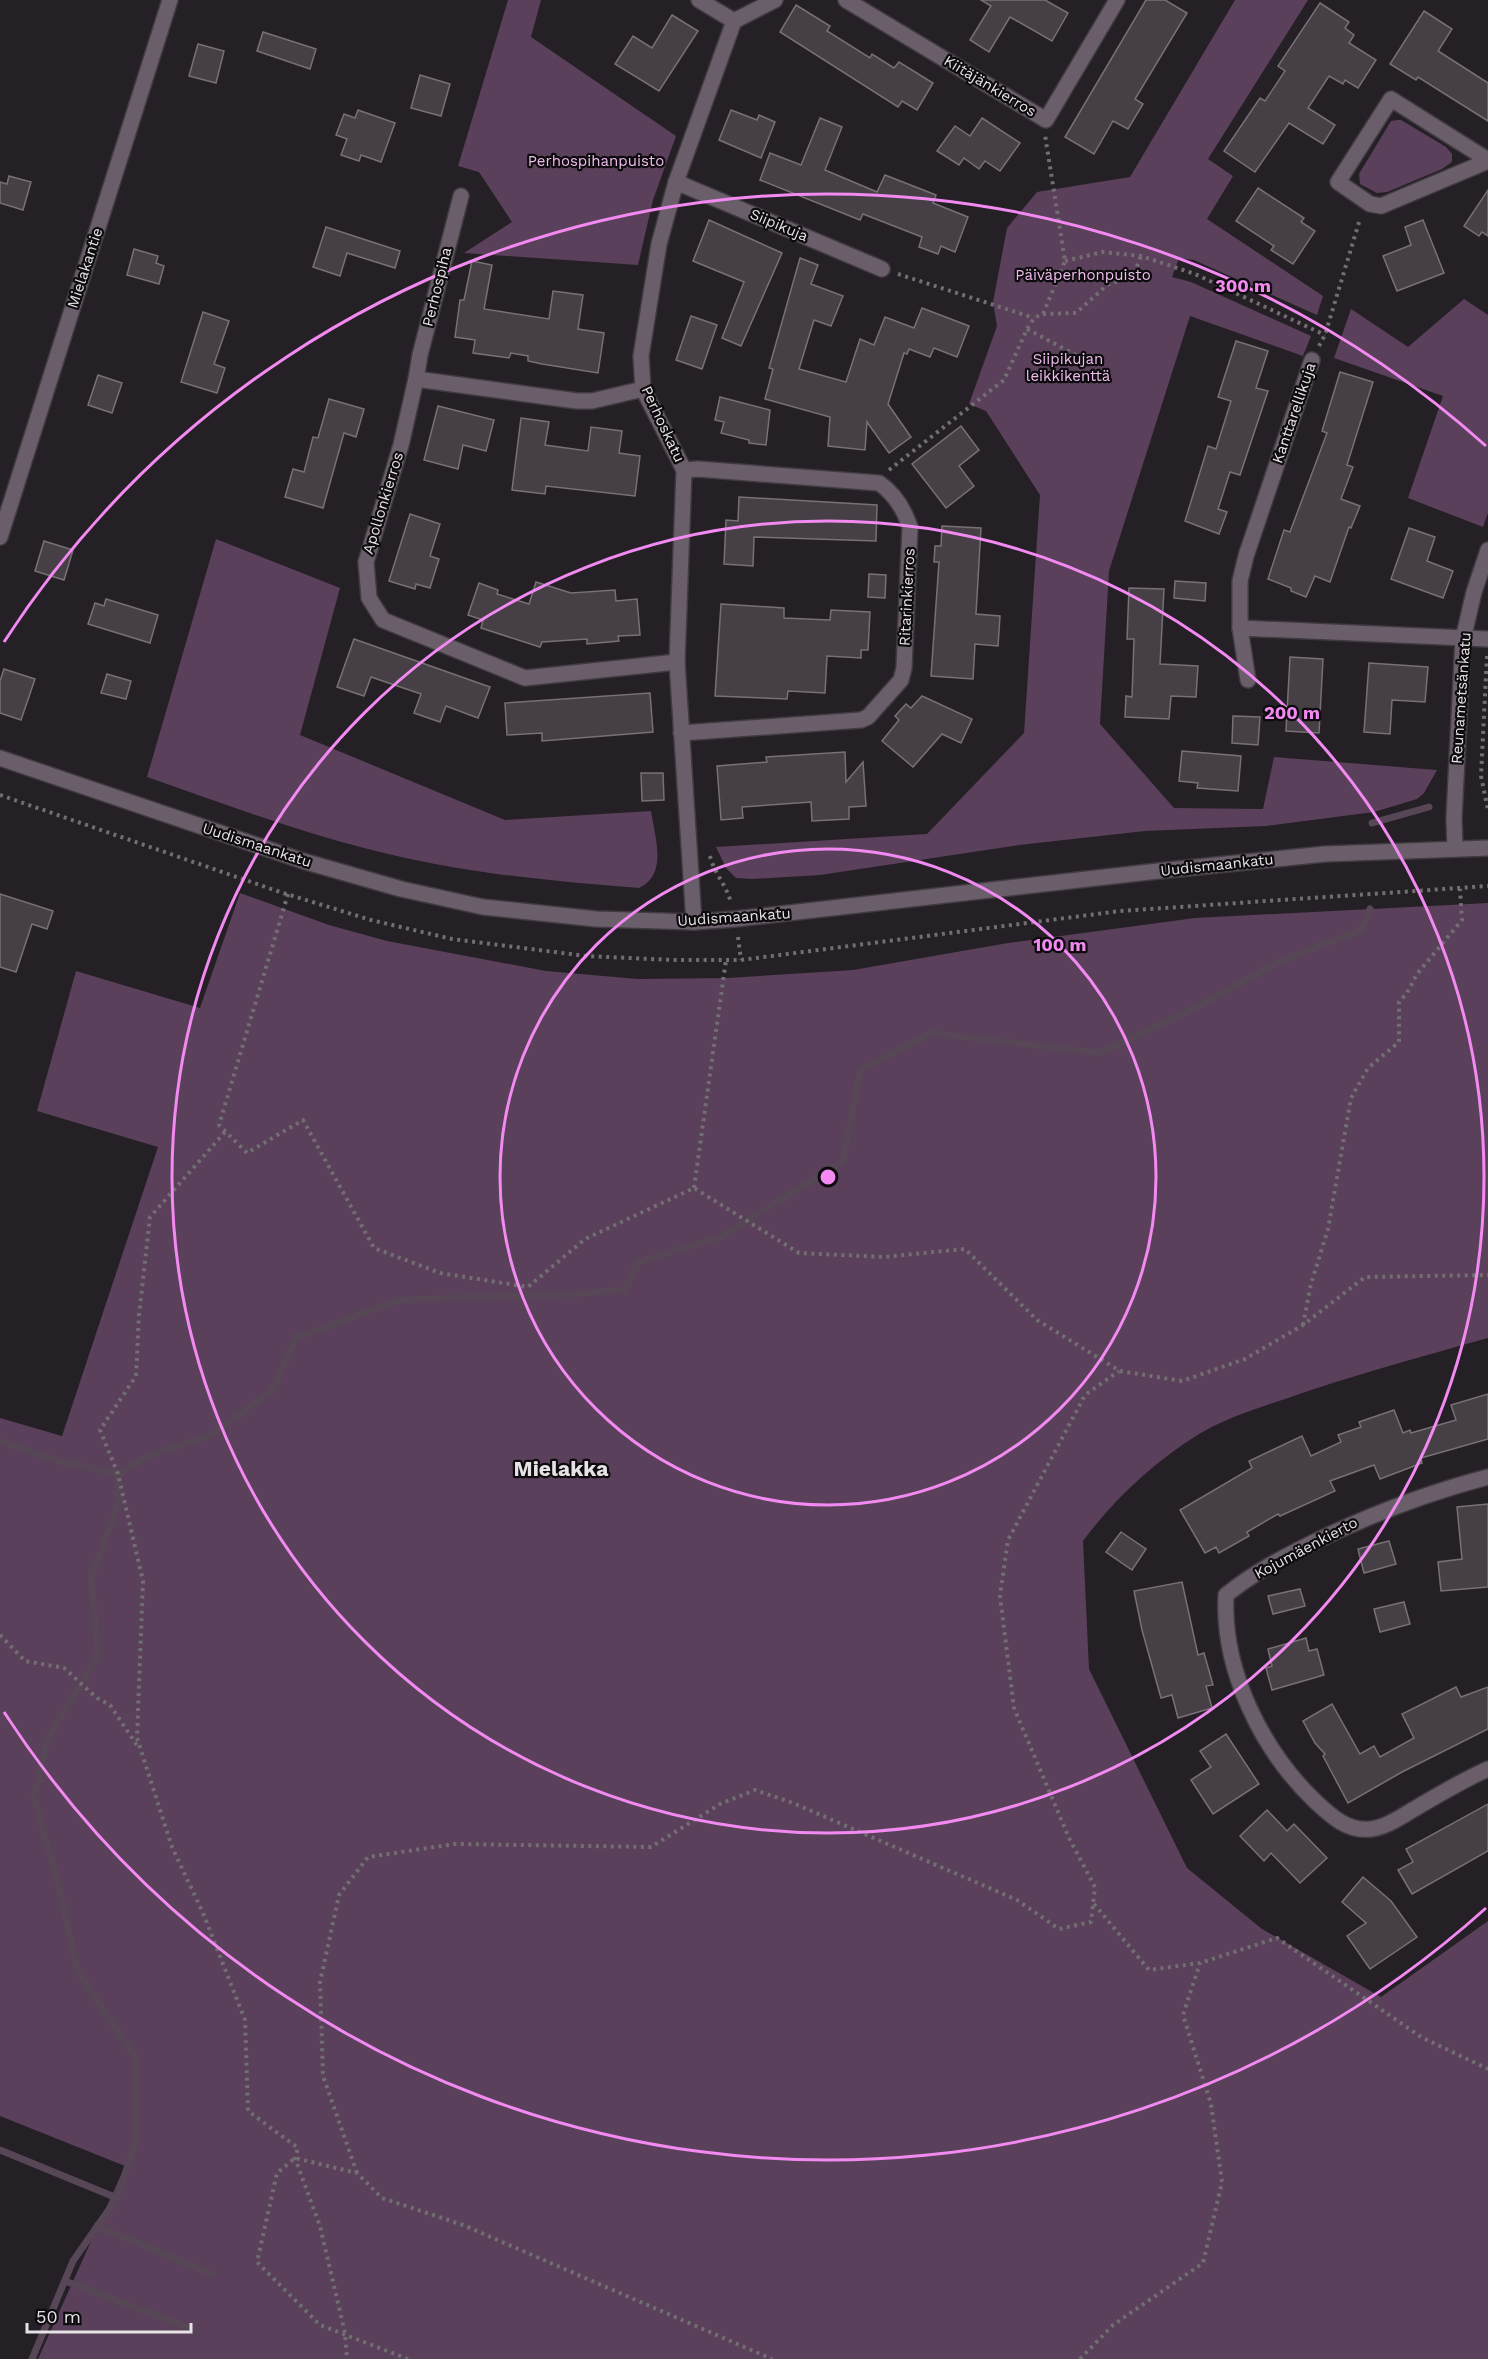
<svg xmlns="http://www.w3.org/2000/svg" width="1488" height="2359" viewBox="0 0 1488 2359" font-family="'Work Sans',sans-serif">
	<style>
		.green { fill: #5a405a }
		.lines { fill: none; stroke-linecap: round; stroke-linejoin: round }
		.stream { stroke: #564656; stroke-width: 7 }
		.building { fill: #463f45; stroke: #777177; stroke-width: 1.5 }
		.minor-casing { stroke: #403b40; stroke-width: 18 }
		.tertiary-casing { stroke: #403b40; stroke-width: 18 }
		.path { stroke: #726e72; stroke-width: 4; stroke-dasharray: 3 4.5; stroke-linecap: butt }
		.minor { stroke: #6b5e6b; stroke-width: 15 }
		.tertiary { stroke: #6b5e6b; stroke-width: 15 }
		.ring { fill: none; stroke: #f38af2; stroke-width: 3 }
		.labels { text-anchor: middle; stroke-width: 4.5; stroke-linejoin: round; paint-order: stroke }
		.street-label { font-size: 15px; fill: #e6e2e6; stroke: #0d0b0d }
		.park-label { font-size: 15px; fill: #f0bdee; stroke: #0d0b0d }
		.district-label { font-size: 21px; font-weight: bold; fill: #e6e2e6; stroke: #0d0b0d }
		.centre { fill: #f38af2; stroke: #0d0b0d; stroke-width: 3 }
		.ring-label { font-size: 18px; text-anchor: middle; font-weight: bold; fill: #f38af2; stroke: #0d0b0d; stroke-width: 4.5; stroke-linejoin: round; paint-order: stroke }
	</style>
	<rect width="100%" height="100%" fill="#252025"/>
	<g class="green">
		<path d="M508 0H541L531 37 676 136 653 200 638 265 464 253 512 222 479 172 458 166Z"/>
		<path d="M1235 0H1308L1208 159 1233 176 1207 219 1323 296 1317 315 1194 260 1179 258 1172 277 1191 282 1311 336 1303 356 1190 316 1109 571 1100 724 1174 808 1263 809 1274 757 1437 770 1424 793 1417 799 1374 812 1266 826 1145 831 1019 845 820 875 752 879 736 878 726 868 716 847 927 834 1024 733 1040 495 986 411 969 404 997 326 993 302 1007 228 1037 192 1130 177Z"/>
		<path d="M1397 120H1401L1446 147 1452 154V162L1442 169 1387 192 1377 193 1360 184 1359 174 1391 121Z"/>
		<path d="M1464 299 1488 315V513L1483 527 1408 498 1443 396 1334 358 1351 309 1408 347Z"/>
		<path d="M216 539 340 588 300 735 505 820 651 811C655 837 668 875 639 888 546 881 454 872 364 848 290 829 219 802 147 777Z"/>
		<path d="M240 893 329 925 387 941 546 971 638 979 727 978 853 970 1008 943 1195 918 1488 903V1338C1420 1357 1354 1375 1288 1398 1258 1408 1226 1418 1199 1434 1154 1462 1114 1499 1083 1541L1089 1669 1187 1868 1262 1929 1381 1997 1488 1921V2359H38L125 2166 0 2116V1418L62 1436 158 1147 37 1111 76 971 200 1008Z"/>
	</g>
	<g class="lines">
		<g class="stream">
			<path d="M1372 823 1429 807"/>
			<path d="M0 1441 56 1460 118 1474 148 1456 211 1435 273 1390 296 1338 399 1300 569 1294 624 1290 638 1262 721 1237 843 1161 860 1070 931 1033 1100 1053 1195 1008 1278 962 1361 930 1370 909"/>
			<path d="M0 2150 117 2198"/>
			<path d="M97 2226 212 2274"/>
			<path d="M65 2281 192 2329"/>
			<path d="M32 2359 73 2261 117 2198 134 2147V2055L78 1973 59 1887 34 1798 47 1740 98 1655 91 1577 118 1505V1474"/>
		</g>
	</g>
	<g class="building">
		<path d="M981 0H1045L1068 13 1052 41 1010 17 989 52 970 40 991 6Z"/>
		<path d="M1146 0H1165L1187 13 1135 99 1143 104 1128 129 1113 121 1094 154 1065 137Z"/>
		<path d="M1320 3 1349 22 1345 28 1354 35 1349 43 1376 60 1358 88 1345 80 1343 84 1329 76 1308 108 1335 125 1323 144 1289 123 1255 172 1224 151 1260 98 1265 101 1285 71 1278 66Z"/>
		<path d="M796 5 830 26 827 31 870 58 872 54 894 68 899 62 933 83 917 110 902 101 898 107 780 32Z"/>
		<path d="M1424 11 1452 29 1438 51 1488 83V121L1418 77 1416 80 1390 64Z"/>
		<path d="M672 15 698 31 659 91 615 64 633 36 652 48Z"/>
		<path d="M263 32 316 49 310 69 257 51Z"/>
		<path d="M198 44 224 51 216 83 189 76Z"/>
		<path d="M420 75 450 84 441 116 411 108Z"/>
		<path d="M358 110 395 123 381 162 361 155 359 161 341 155 347 139 336 135 344 114 355 118Z"/>
		<path d="M731 110 757 120 759 115 775 122 761 158 719 140Z"/>
		<path d="M820 118 842 127 825 170 877 192 885 175 936 195 933 203 968 217 955 252 941 246 938 254 919 247 922 237 863 214 860 220 760 180 770 153 801 165Z"/>
		<path d="M982 118 1020 143 1000 171 985 161 979 169 964 158 959 165 937 151 955 126 970 136Z"/>
		<path d="M9 176 31 182 23 210 0 203V182L7 184Z"/>
		<path d="M1258 188 1304 218 1301 222 1315 231 1293 264 1271 250 1274 246 1236 221Z"/>
		<path d="M1488 190V236L1482 232 1479 236 1464 226Z"/>
		<path d="M709 220 782 253 741 346 722 338 744 282 693 261Z"/>
		<path d="M1423 220 1444 273 1397 291 1383 256 1411 245 1405 227Z"/>
		<path d="M326 227 400 251 395 268 347 253 340 276 313 267Z"/>
		<path d="M134 249 158 256 156 263 164 266 159 284 127 275Z"/>
		<path d="M800 258 818 265 811 284 843 296 831 326 814 320 799 369 846 382 860 339 874 345 885 317 914 328 922 308 969 326 957 357 934 348 930 357 909 349 907 354 904 353 888 404 911 437 889 453 867 422 865 450 828 446 830 417 765 399 773 369 769 368Z"/>
		<path d="M472 261 492 265 484 309 549 319 553 291 583 295 578 329 604 333 598 373 542 364 528 361V356L511 353 509 358 473 353 475 340 455 337 460 300H464Z"/>
		<path d="M203 312 229 321 214 364 225 368 217 393 181 382Z"/>
		<path d="M691 316 717 325 702 369 676 360Z"/>
		<path d="M1236 341 1268 351 1256 388 1268 391 1240 475 1230 472 1218 509 1227 512 1219 534 1185 521 1208 446 1216 449 1231 401 1218 397Z"/>
		<path d="M1340 372 1373 382 1347 465 1353 467 1341 499 1360 506 1351 528 1349 527 1330 582 1315 576 1306 597 1291 591V588L1268 579 1284 530 1290 532 1327 433 1322 431Z"/>
		<path d="M98 375 122 383 112 413 88 405Z"/>
		<path d="M720 397 770 410 766 445 749 443V440L721 433 724 422 715 420Z"/>
		<path d="M329 399 364 409 356 437 344 433 323 508 285 497 293 469 304 472 313 437 318 438Z"/>
		<path d="M438 406 494 420 486 451 463 445 458 469 424 460Z"/>
		<path d="M521 418 549 422 545 445 588 451 591 427 622 431 619 453 640 456 635 496 546 486 545 494 512 490Z"/>
		<path d="M961 426 979 450 959 466 974 486 946 508 912 464Z"/>
		<path d="M739 497 877 505 876 541 754 537 753 566 724 564 726 520 738 521Z"/>
		<path d="M410 514 440 524 430 556 439 559 430 588 416 584 415 589 389 581Z"/>
		<path d="M942 526 981 528 976 614 1000 616 998 646 975 644 973 679 931 676 939 562H934L935 546H941Z"/>
		<path d="M1409 528 1435 537 1427 561 1453 571 1443 598 1391 579Z"/>
		<path d="M44 541 73 550 64 580 35 571Z"/>
		<path d="M869 574 886 575 885 598 868 597Z"/>
		<path d="M1175 581 1206 583 1205 601 1174 598Z"/>
		<path d="M536 582 571 593 615 590 616 601 637 599 640 635 618 636 619 641 587 644V639L542 642 540 647 481 628 483 620 468 615 479 583 498 590 497 594 529 604Z"/>
		<path d="M1129 588 1164 589 1160 664 1198 666 1196 697 1171 696 1169 719 1125 717 1126 696 1132 697 1134 639H1127Z"/>
		<path d="M106 599 158 615 150 643 88 624 95 603 104 606Z"/>
		<path d="M721 604 784 608V618L830 620 831 610 870 612 868 650H861V658L827 656 825 693 788 691 787 699 715 696Z"/>
		<path d="M354 639 490 687 478 718 446 706 440 722 414 713 421 694 371 677 364 696 337 687Z"/>
		<path d="M1290 657 1323 659 1319 733 1286 731Z"/>
		<path d="M1369 663 1428 667 1425 702 1392 700 1390 734 1364 732Z"/>
		<path d="M4 669 35 679 21 720 0 713V681Z"/>
		<path d="M107 674 131 681 126 699 101 693Z"/>
		<path d="M650 693 653 732 542 741V733L507 735 505 703Z"/>
		<path d="M922 696 972 719 961 743 942 734 913 767 882 741 899 720 895 716 906 704 911 708Z"/>
		<path d="M1233 716 1260 717 1258 745 1232 743Z"/>
		<path d="M1182 751 1241 756 1238 791 1197 788 1198 783 1179 781Z"/>
		<path d="M845 752 846 782 863 762 866 806 849 807V819L812 821 811 802 742 807 743 818 721 820 717 766 767 762 766 757Z"/>
		<path d="M641 773H663L664 800 642 801Z"/>
		<path d="M0 894 53 911 47 929 32 924 16 972 0 967Z"/>
		<path d="M1488 1394V1439L1421 1458 1422 1463 1380 1479 1374 1465 1330 1481 1335 1491 1280 1516 1278 1514 1247 1532 1249 1536 1219 1553 1216 1547 1205 1553 1180 1510 1252 1468 1249 1461 1302 1436 1311 1456 1341 1442 1338 1435 1361 1427 1359 1422 1394 1410 1403 1433 1410 1430 1411 1433 1456 1420 1451 1405Z"/>
		<path d="M1488 1504V1587L1441 1591 1438 1562 1462 1559 1457 1507Z"/>
		<path d="M1121 1532 1146 1549 1132 1570 1106 1552Z"/>
		<path d="M1389 1541 1396 1564 1364 1573 1358 1549Z"/>
		<path d="M1182 1582 1198 1655 1204 1653 1213 1685 1206 1686 1212 1708 1178 1718 1172 1695 1161 1698 1142 1630 1134 1591Z"/>
		<path d="M1300 1589 1305 1606 1273 1614 1268 1596Z"/>
		<path d="M1404 1602 1410 1624 1380 1632 1374 1609Z"/>
		<path d="M1306 1638 1309 1651 1317 1649 1324 1675 1272 1690 1266 1668 1272 1666 1268 1649Z"/>
		<path d="M1456 1687 1461 1697 1488 1687V1729L1402 1772 1348 1803 1323 1756 1325 1754 1315 1743 1303 1721 1332 1704 1360 1754 1374 1746 1380 1757 1414 1738 1402 1714Z"/>
		<path d="M1226 1734 1259 1784 1213 1814 1191 1780 1211 1767 1200 1751Z"/>
		<path d="M1488 1804V1851L1412 1894 1398 1870 1413 1862 1406 1849Z"/>
		<path d="M1267 1810 1287 1831 1294 1824 1327 1858 1300 1883 1271 1853 1264 1861 1240 1836Z"/>
		<path d="M1363 1877 1391 1901 1417 1937 1370 1969 1347 1936 1366 1923 1342 1902Z"/>
	</g>
	<g class="lines">
		<defs>
			<g id="minor">
				<path d="M699 0 734 21"/>
				<path d="M846 0 1046 120 1117 0"/>
				<path d="M1488 160 1391 99 1338 182 1370 204 1381 206 1488 161"/>
				<path d="M676 182 882 269"/>
				<path d="M416 379 420 355 461 196"/>
				<path d="M643 389 592 401H577L416 379 401 445 366 562 369 598 383 620 525 678 677 662"/>
				<path d="M0 537 170 0"/>
				<path d="M1240 628V581L1246 556 1312 360"/>
				<path d="M1248 680 1240 628 1488 639"/>
				<path d="M681 733 861 720 868 717 901 680 904 668 910 527C904 509 895 494 879 483L698 469 684 470"/>
				<path d="M1455 849 1454 818 1463 639 1474 592 1488 550"/>
				<path d="M694 922 677 662 684 470 643 389 641 356 659 244 676 182 734 21 775 0"/>
				<path d="M1488 1477C1427 1493 1369 1515 1312 1543 1282 1558 1253 1573 1226 1595 1222 1670 1262 1751 1316 1802 1331 1816 1348 1832 1371 1829 1387 1827 1402 1816 1416 1808 1440 1794 1463 1780 1488 1769"/>
			</g>
			<path id="tertiary" d="M0 758 303 861 401 889 483 907 596 919 694 922 735 919 1158 871 1325 854 1488 848"/>
		</defs>
		<use href="#minor" class="minor-casing"/>
		<use href="#tertiary" class="tertiary-casing"/>
		<g class="path">
			<path d="M1065 261 1102 252 1141 256 1195 274 1325 335"/>
			<path d="M898 274 1034 318"/>
			<path d="M1043 314 1076 313 1107 285 1133 276 1141 256"/>
			<path d="M1027 329 1089 362"/>
			<path d="M1319 346 1325 335 1360 219"/>
			<path d="M889 470 1004 380 1027 329 1034 318 1043 314 1065 261 1045 135"/>
			<path d="M1487 656 1481 776 1488 810"/>
			<path d="M0 795 280 892 371 920 452 939 586 956 673 960H741L1120 911 1488 886"/>
			<path d="M710 856C714 873 727 886 731 903"/>
			<path d="M288 894 219 1125 247 1153 303 1120 374 1248 440 1273 528 1287 585 1239 694 1188 799 1253 884 1257 965 1249 1037 1320 1120 1371 1182 1381 1245 1359 1303 1325 1365 1277 1488 1275"/>
			<path d="M738 937 741 960"/>
			<path d="M225 1132 150 1217 139 1315 136 1376 100 1430 118 1474 143 1581 137 1738 172 1847 203 1913 245 2020 248 2111 298 2148 295 2158 320 2226 345 2333 347 2359"/>
			<path d="M694 1188 726 960"/>
			<path d="M1303 1325 1311 1284 1328 1229 1351 1098 1368 1068 1399 1042V1002L1407 993 1417 974 1462 920 1460 889"/>
			<path d="M0 1635 25 1661 64 1668 97 1698 110 1705 138 1747"/>
			<path d="M1094 1904 1149 1970 1200 1963 1277 1938 1421 2037 1488 2069"/>
			<path d="M357 2173 323 2076 320 1982 339 1895 368 1857 455 1844 651 1847 720 1804 755 1790 793 1803 1017 1900 1059 1929 1091 1922 1095 1887 1069 1838 1014 1708 1000 1596 1008 1540 1085 1395 1119 1371"/>
			<path d="M408 2359 320 2325 257 2262 277 2173 295 2158 357 2173 382 2198 463 2225 772 2359"/>
			<path d="M1080 2359 1113 2325 1203 2263 1222 2182 1211 2104 1183 2015 1200 1963"/>
		</g>
		<use href="#minor" class="minor"/>
		<use href="#tertiary" class="tertiary"/>
	</g>
	<g class="ring">
		<circle cx="828" cy="1177" r="328"/>
		<circle cx="828" cy="1177" r="656"/>
		<path d="M1486 1908A983 983 0 0 1 4 1712M4 642A983 983 0 0 1 1486 446"/>
	</g>
	<g class="labels">
		<g class="street-label">
			<text transform="translate(990 86) rotate(31)" y="5">Kiitäjänkierros</text>
			<text transform="translate(779 225) rotate(23)" y="5">Siipikuja</text>
			<text transform="translate(85 268) rotate(-72)" y="5">Mielakantie</text>
			<text transform="translate(437 287) rotate(-76)" y="5">Perhospiha</text>
			<text transform="translate(1294 413) rotate(-71)" y="5">Kanttarellikuja</text>
			<text transform="translate(663 424) rotate(65)" y="5">Perhoskatu</text>
			<text transform="translate(383 503) rotate(-73)" y="5">Apollonkierros</text>
			<text transform="translate(907 597) rotate(-87)" y="5">Ritarinkierros</text>
			<text transform="translate(1461 698) rotate(-86)" y="5">Reunametsänkatu</text>
			<text transform="translate(257 845) rotate(18)" y="5">Uudismaankatu</text>
			<text transform="translate(1217 865) rotate(-6)" y="5">Uudismaankatu</text>
			<text transform="translate(734 917) rotate(-4)" y="5">Uudismaankatu</text>
			<text transform="translate(1306 1548) rotate(-28)" y="5">Kojumäenkierto</text>
		</g>
		<g class="park-label">
			<text x="596" y="166">Perhospihanpuisto</text>
			<text x="1083" y="280">Päiväperhonpuisto</text>
			<text x="1068" y="364">Siipikujan<tspan x="1068" dy="17">leikkikenttä</tspan></text>
		</g>
		<g class="district-label">
			<text x="561" y="1476">Mielakka</text>
		</g>
	</g>
	<circle cx="828" cy="1177" r="9" class="centre"/>
	<g class="ring-label">
		<text x="1243" y="292">300 m</text>
		<text x="1292" y="719">200 m</text>
		<text x="1060" y="951">100 m</text>
	</g>
	<path d="M27 2323v9h164v-9" fill="none" stroke="#e6e2e6" stroke-width="3"/>
	<text x="36" y="2323" font-size="18" fill="#e6e2e6" stroke="#0d0b0d" stroke-width="4.5" paint-order="stroke">50 m</text>
</svg>
